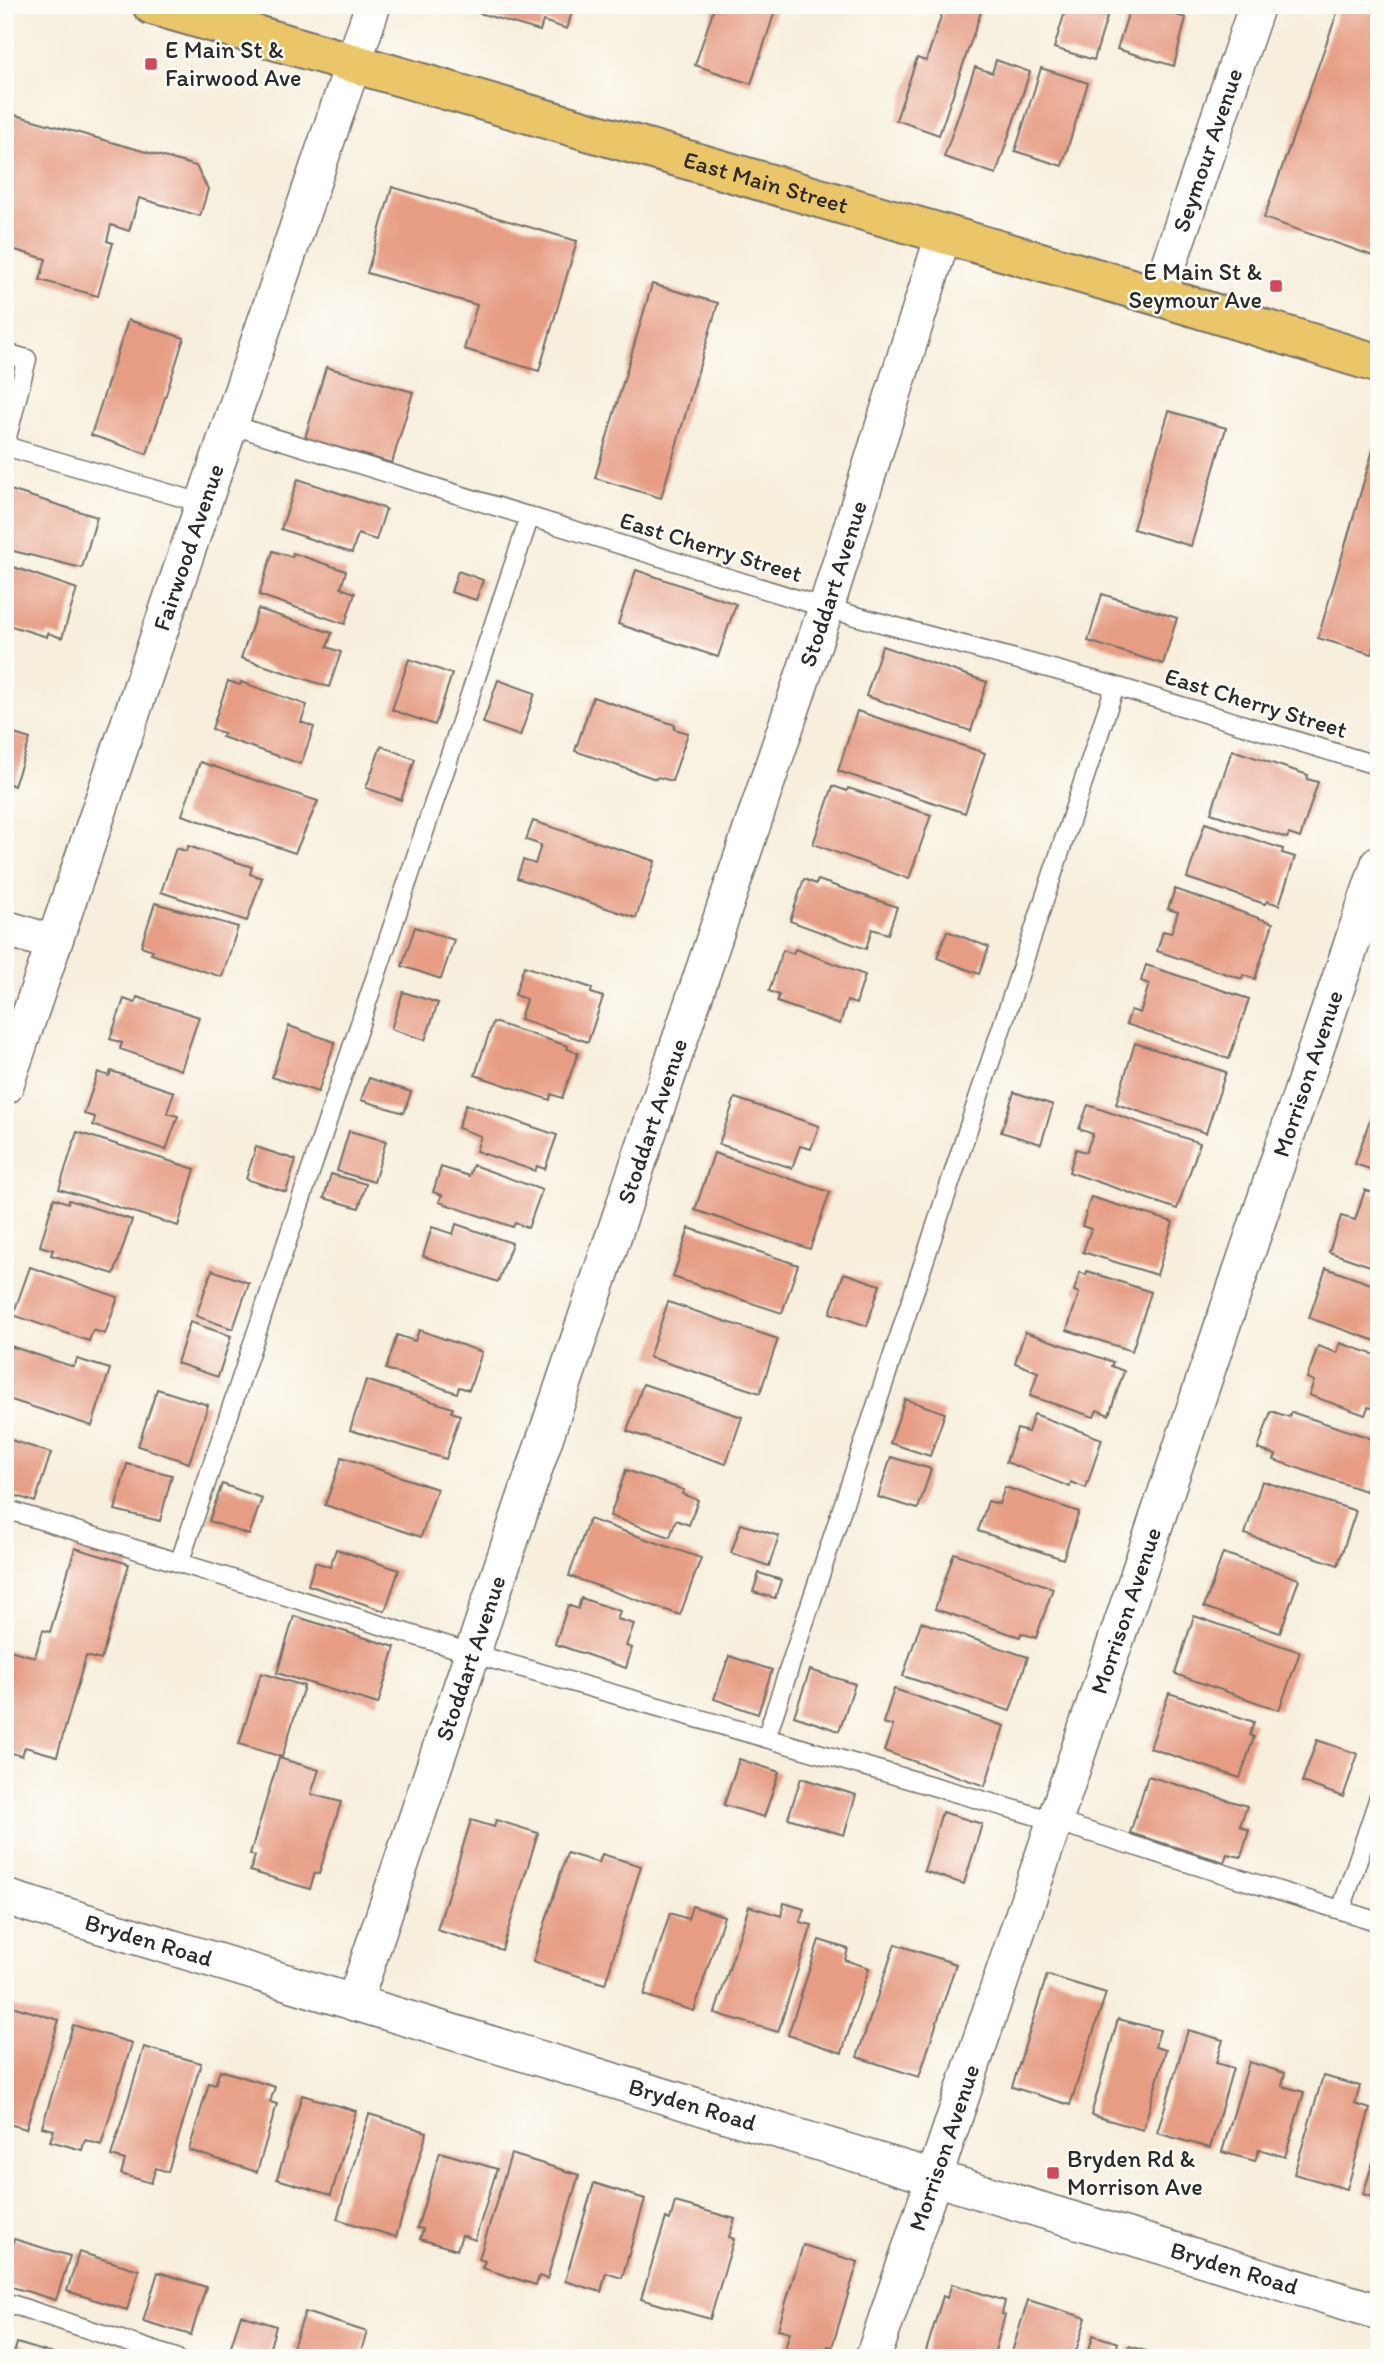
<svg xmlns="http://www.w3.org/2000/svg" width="1384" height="2363" viewBox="0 0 1384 2363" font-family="Itim,sans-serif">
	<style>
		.building { fill: #e69d84 }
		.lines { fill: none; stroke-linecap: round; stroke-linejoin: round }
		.lane-casing { stroke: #726f69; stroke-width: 21 }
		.street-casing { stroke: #726f69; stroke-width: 38 }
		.primary-casing { stroke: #726f69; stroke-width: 42 }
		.lane { stroke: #fff; stroke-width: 18 }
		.street { stroke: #fff; stroke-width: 35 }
		.primary { stroke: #ebc669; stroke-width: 38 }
		.poi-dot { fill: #d1495b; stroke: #fdfcf7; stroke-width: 2.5 }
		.labels { text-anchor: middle; stroke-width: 5; stroke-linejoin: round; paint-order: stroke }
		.poi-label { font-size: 24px; fill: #2b2b2b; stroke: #fdfcf7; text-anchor: start }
		.street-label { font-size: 24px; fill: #2b2b2b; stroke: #fdfcf7 }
	</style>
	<rect width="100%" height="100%" fill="#fdfcf7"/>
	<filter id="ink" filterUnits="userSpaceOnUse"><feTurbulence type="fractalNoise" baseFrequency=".0143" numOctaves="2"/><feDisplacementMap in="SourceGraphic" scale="14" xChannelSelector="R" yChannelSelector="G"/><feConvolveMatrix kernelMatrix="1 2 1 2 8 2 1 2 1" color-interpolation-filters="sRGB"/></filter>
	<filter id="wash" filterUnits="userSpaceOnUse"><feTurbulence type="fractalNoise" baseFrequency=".00686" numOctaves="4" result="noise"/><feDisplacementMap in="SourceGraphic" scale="28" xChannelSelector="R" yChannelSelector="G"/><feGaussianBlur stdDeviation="1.57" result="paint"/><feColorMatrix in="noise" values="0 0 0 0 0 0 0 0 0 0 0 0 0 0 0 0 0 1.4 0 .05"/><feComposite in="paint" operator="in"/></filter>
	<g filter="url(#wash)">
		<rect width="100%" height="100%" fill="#f7eedc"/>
		<g id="blocks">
			<g class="building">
				<path d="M471 5H574L567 29 543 21 540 31 469 10Z"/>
				<path d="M715 5H777L751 84 695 65Z"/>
				<path d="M945 5H959L981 12 939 135 896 120 917 58 926 61Z"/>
				<path d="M1067 5 1107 17 1094 60 1054 48Z"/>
				<path d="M1131 5H1143L1186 18 1174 66 1117 49Z"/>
				<path d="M1340 5H1379V258L1264 218Z"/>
				<path d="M996 60 1030 72 996 174 944 157 975 67 992 73Z"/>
				<path d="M1041 68 1088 83 1062 166 1015 151Z"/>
				<path d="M5 112 196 166 208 189 200 216 139 198 129 231 111 225 107 241 113 243 98 296 40 280 46 259 5 247Z"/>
				<path d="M392 187 577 241 539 371 464 349 477 305 367 273Z"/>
				<path d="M652 284 718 303 661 498 595 478Z"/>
				<path d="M128 320 184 338 147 454 91 435Z"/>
				<path d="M326 367 413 392 392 463 305 438Z"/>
				<path d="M1169 411 1226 428 1191 546 1133 529Z"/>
				<path d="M1374 447 1379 448V629L1372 654 1318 638Z"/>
				<path d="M298 479 386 509 376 540 358 534 352 553 281 529Z"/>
				<path d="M7 489 97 517 82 568 5 549 9 521 5 520Z"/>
				<path d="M273 551 292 557 293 553 346 571 341 588 355 593 345 624 259 595Z"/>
				<path d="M5 564 77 589 62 638 48 633 47 637 5 624Z"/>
				<path d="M636 570 736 604 718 657 618 624Z"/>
				<path d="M458 571 483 580 476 600 451 592Z"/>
				<path d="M1102 594 1177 618 1163 664 1088 641Z"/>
				<path d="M258 609 332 633 327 647 341 652 329 687 241 658Z"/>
				<path d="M882 646 987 682 971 731 866 696Z"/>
				<path d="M409 659 452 674 435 725 392 710Z"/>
				<path d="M498 680 535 693 520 736 483 723Z"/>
				<path d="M228 681 240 685 241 682 307 705 301 722 314 727 301 764 222 737 224 734 212 729Z"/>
				<path d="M593 697 675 725 674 729 688 733 672 781 658 777 656 779 575 751Z"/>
				<path d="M857 711 985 753 965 813 838 771Z"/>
				<path d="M5 731 30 739 14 786 5 782Z"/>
				<path d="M381 746 415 759 401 800 366 788Z"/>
				<path d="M1232 750 1308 775 1307 779 1318 782 1300 838 1289 834 1287 838 1211 813Z"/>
				<path d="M200 762 318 801 295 853 182 815Z"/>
				<path d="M833 786 847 791 848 788 931 815 909 879 813 844Z"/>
				<path d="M533 821 655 861 636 918 517 878 523 860 535 864 541 845 526 840Z"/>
				<path d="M1205 823 1283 849 1282 853 1295 857 1279 905 1267 901 1265 904 1187 878Z"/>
				<path d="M188 846 252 867 250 874 262 878 247 921 161 892 176 848 186 851Z"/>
				<path d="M804 879 816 884 818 880 897 907 888 934 872 929 866 949 790 921Z"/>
				<path d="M1175 889 1273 923 1255 979 1243 975 1242 979 1157 951 1163 931 1171 933 1178 912 1168 909Z"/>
				<path d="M155 903 238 927 222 977 151 954 153 950 141 946Z"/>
				<path d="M415 927 454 940 441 979 402 966Z"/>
				<path d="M947 931 989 947 979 974 937 958Z"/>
				<path d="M795 949 865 975 856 1004 847 1001 840 1024 777 1002 779 995 769 991 783 950 793 954Z"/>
				<path d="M1146 965 1249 999 1229 1059 1126 1024 1131 1010 1140 1013 1149 984 1141 981Z"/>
				<path d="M524 966 592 988 591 993 603 997 588 1042 520 1019 526 999 515 995Z"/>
				<path d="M403 992 438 1003 425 1040 391 1029Z"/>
				<path d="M137 997 199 1017 181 1070 120 1049 122 1043 110 1039 124 999 135 1003Z"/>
				<path d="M493 1022 568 1046 567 1049 578 1053 562 1098 551 1094 550 1100 475 1075Z"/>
				<path d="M289 1026 335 1042 318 1092 272 1077Z"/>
				<path d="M1135 1043 1226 1072 1206 1133 1116 1104Z"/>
				<path d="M111 1071 174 1092 167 1113 178 1116 166 1150 93 1125 95 1117 84 1114 98 1072 109 1076Z"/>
				<path d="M369 1078 411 1092 404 1113 361 1100Z"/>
				<path d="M1014 1092 1053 1105 1041 1144 1001 1132Z"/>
				<path d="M735 1098 819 1126 811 1149 800 1146 792 1168 719 1144Z"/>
				<path d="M466 1104 557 1135 545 1169 537 1166 535 1171 476 1151 481 1136 458 1128Z"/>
				<path d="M1088 1105 1200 1143 1177 1209 1069 1172 1076 1149 1086 1152 1093 1134 1079 1129Z"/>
				<path d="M1372 1113 1379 1115V1172L1355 1164Z"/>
				<path d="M349 1131 386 1141 374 1182 337 1171Z"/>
				<path d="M77 1132 195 1169 178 1226 59 1189Z"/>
				<path d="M256 1147 296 1160 286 1192 246 1179Z"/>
				<path d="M714 1153 830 1192 810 1249 695 1210Z"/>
				<path d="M473 1165 542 1190 528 1228 515 1223 513 1227 439 1202 442 1195 433 1192 441 1167 469 1176Z"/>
				<path d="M331 1174 366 1184 359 1208 324 1198Z"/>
				<path d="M1365 1190 1379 1195V1269L1329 1252 1341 1216 1355 1220Z"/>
				<path d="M1091 1197 1173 1222 1157 1275 1083 1252 1091 1229 1082 1226Z"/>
				<path d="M54 1198 68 1203 69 1200 132 1220 114 1274 51 1255 53 1250 40 1246Z"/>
				<path d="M456 1224 512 1243 498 1282 423 1256 432 1227 453 1234Z"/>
				<path d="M689 1228 798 1265 782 1313 673 1277Z"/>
				<path d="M30 1267 118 1297 105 1334 93 1330 89 1341 13 1315Z"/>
				<path d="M1326 1268 1379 1287V1342L1309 1318Z"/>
				<path d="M212 1270 249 1283 233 1329 196 1316Z"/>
				<path d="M1087 1271 1151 1292 1132 1351 1067 1330 1079 1293 1074 1291 1080 1272 1086 1275Z"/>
				<path d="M844 1273 880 1285 867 1326 830 1313Z"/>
				<path d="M668 1302 778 1339 760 1393 649 1357Z"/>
				<path d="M190 1322 231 1336 218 1377 177 1363Z"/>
				<path d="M419 1330 482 1352 469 1390 459 1387 457 1393 386 1369 397 1335 415 1341Z"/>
				<path d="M1025 1332 1113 1362 1111 1366 1124 1371 1109 1415 1097 1410 1094 1417 1030 1396 1038 1372 1015 1363Z"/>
				<path d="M1340 1343 1379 1356V1410L1368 1407 1365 1415 1309 1395 1314 1381 1307 1378 1318 1346 1337 1353Z"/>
				<path d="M7 1345 74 1367 77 1359 110 1369 92 1426 5 1398Z"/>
				<path d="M366 1380 453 1408 451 1412 460 1415 446 1459 350 1430Z"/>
				<path d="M643 1384 742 1417 726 1464 627 1431Z"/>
				<path d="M157 1389 208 1405 189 1463 138 1446Z"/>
				<path d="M905 1399 945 1413 930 1456 890 1443Z"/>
				<path d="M1271 1411 1289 1417 1291 1412 1379 1441 1365 1491 1274 1460 1276 1455 1258 1449Z"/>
				<path d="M1034 1414 1102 1439 1086 1488 1071 1482 1070 1487 1006 1462 1017 1429 1028 1432Z"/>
				<path d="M5 1438 51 1453 35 1502 5 1492Z"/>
				<path d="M342 1457 437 1489 421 1537 325 1505Z"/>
				<path d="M891 1457 931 1469 918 1509 878 1497Z"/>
				<path d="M127 1464 172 1475 160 1521 115 1510Z"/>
				<path d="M626 1470 684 1490 682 1494 698 1500 689 1525 676 1520 670 1537 610 1516Z"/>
				<path d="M1262 1481 1356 1511 1338 1565 1245 1534Z"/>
				<path d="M222 1484 262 1498 249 1535 209 1521Z"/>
				<path d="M1005 1487 1079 1512 1063 1559 978 1531 988 1501 999 1504Z"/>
				<path d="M589 1519 701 1558 680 1615 569 1576Z"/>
				<path d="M741 1524 779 1536 769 1566 731 1553Z"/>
				<path d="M75 1548 129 1564 101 1660 86 1656 57 1756 25 1747 22 1756 5 1751V1649L35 1657 43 1630 50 1632Z"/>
				<path d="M336 1549 399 1570 385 1611 308 1585 315 1562 330 1567Z"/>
				<path d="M954 1553 1053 1588 1036 1638 1021 1633 1020 1637 935 1609Z"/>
				<path d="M1223 1553 1299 1579 1280 1633 1204 1607Z"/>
				<path d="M759 1573 781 1580 775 1598 753 1592Z"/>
				<path d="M581 1598 620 1611 617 1619 634 1624 626 1646 632 1648 626 1668 555 1644 568 1605 578 1609Z"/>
				<path d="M294 1616 395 1647 378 1704 277 1673Z"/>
				<path d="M1194 1616 1300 1652 1279 1710 1175 1674Z"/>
				<path d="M921 1622 1028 1657 1010 1711 903 1676Z"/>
				<path d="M729 1656 772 1670 758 1714 714 1699Z"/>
				<path d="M810 1670 855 1684 839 1731 794 1716Z"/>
				<path d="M261 1673 304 1686 282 1757 239 1744Z"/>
				<path d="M894 1689 1004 1726 985 1786 884 1751 893 1726 883 1723Z"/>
				<path d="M1169 1693 1254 1722 1250 1735 1254 1737 1240 1778 1150 1748Z"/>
				<path d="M1317 1740 1358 1754 1343 1797 1302 1782Z"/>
				<path d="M279 1758 319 1770 311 1794 341 1802 319 1874 315 1873 310 1889 250 1871 255 1856 250 1854Z"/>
				<path d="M739 1759 779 1772 764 1817 724 1805Z"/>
				<path d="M1148 1776 1247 1806 1240 1826 1249 1830 1241 1857 1227 1854 1224 1862 1130 1833Z"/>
				<path d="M801 1778 856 1795 844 1835 788 1818Z"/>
				<path d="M942 1812 982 1824 964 1884 924 1871Z"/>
				<path d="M471 1820 494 1827 496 1820 538 1833 502 1950 437 1930Z"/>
				<path d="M567 1853 599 1863 602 1854 641 1866 605 1984 533 1962Z"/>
				<path d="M784 1903 804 1909 800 1922 812 1925 778 2032 715 2013 749 1906 781 1916Z"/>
				<path d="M692 1906 724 1916 694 2011 644 1995 670 1913 688 1919Z"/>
				<path d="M819 1940 848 1949 845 1960 869 1968 842 2053 788 2035Z"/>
				<path d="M895 1944 956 1964 919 2077 857 2057Z"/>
				<path d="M1047 1975 1106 1993 1070 2105 1012 2087Z"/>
				<path d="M5 2004 59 2020 26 2129 9 2124 6 2135Z"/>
				<path d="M1118 2019 1160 2030 1155 2047 1166 2050 1143 2130 1091 2115Z"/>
				<path d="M73 2025 132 2043 101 2145 85 2140 82 2150 50 2141 54 2130 42 2127Z"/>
				<path d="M1188 2030 1223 2040 1216 2063 1233 2068 1210 2148 1157 2133Z"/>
				<path d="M144 2047 201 2063 168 2172 156 2168 151 2183 121 2174 125 2160 111 2156Z"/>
				<path d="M1249 2062 1285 2073 1282 2086 1304 2092 1285 2157 1259 2149 1255 2161 1222 2152Z"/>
				<path d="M220 2070 275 2087 270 2102 277 2104 257 2172 189 2150 209 2083 215 2085Z"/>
				<path d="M1323 2076 1360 2086 1355 2104 1370 2109 1347 2189 1294 2174Z"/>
				<path d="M302 2095 356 2111 331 2195 277 2179Z"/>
				<path d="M369 2114 427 2132 396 2237 337 2219Z"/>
				<path d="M1379 2143V2199L1363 2194Z"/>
				<path d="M440 2152 497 2169 475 2240 462 2235 457 2250 420 2239 423 2229 417 2228Z"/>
				<path d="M511 2154 579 2175 547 2279 539 2276 536 2285 482 2268 485 2261 479 2259Z"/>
				<path d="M594 2183 645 2199 622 2278 606 2273 601 2292 565 2281Z"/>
				<path d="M675 2202 735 2219 729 2237 734 2239 710 2319 641 2299 666 2218 670 2220Z"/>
				<path d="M14 2239 70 2256 56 2300 5 2285V2267Z"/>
				<path d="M803 2245 858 2262 832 2347 828 2346 824 2358 785 2348 790 2332 778 2329Z"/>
				<path d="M79 2252 139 2270 127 2310 67 2291Z"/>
				<path d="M158 2272 206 2287 191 2335 143 2321Z"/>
				<path d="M952 2284 1005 2301 1002 2314 1005 2315 993 2358H924L943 2296 947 2298Z"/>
				<path d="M1028 2300 1086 2318 1074 2358H1010Z"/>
				<path d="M305 2312 367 2332 359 2358H317L292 2350Z"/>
				<path d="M241 2315 276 2326 267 2358 230 2349Z"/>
				<path d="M1093 2335 1118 2343 1114 2358H1087Z"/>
				<path d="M17 2343 63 2357V2358H13Z"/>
				<path d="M1129 2346 1166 2357V2358H1125Z"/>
			</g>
		</g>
	</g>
	<g filter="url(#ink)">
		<use href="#blocks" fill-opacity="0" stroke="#726f69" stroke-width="2"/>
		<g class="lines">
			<defs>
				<g id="lane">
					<path d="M5 353 27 359 5 445"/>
					<path d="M232 425 826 608 1115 686 1379 766"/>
					<path d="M5 446 205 504"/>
					<path d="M5 1509 471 1653 1054 1821 1379 1922"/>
					<path d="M180 1561 530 516"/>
					<path d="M766 1738 1115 686"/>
					<path d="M1341 1910 1379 1797"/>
					<path d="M5 2302 176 2358"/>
				</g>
				<g id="street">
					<path id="s1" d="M1158 296 1257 5"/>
					<path d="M5 928 54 943"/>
					<path id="s2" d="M5 1087 373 5"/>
					<path id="s3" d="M5 1897 1379 2312"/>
					<path id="s4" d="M354 2003 826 608 943 236"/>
					<path id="s5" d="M873 2358 1379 863"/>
				</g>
				<g id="primary">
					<path id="s6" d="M152 5 1158 296 1379 364"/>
				</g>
			</defs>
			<use href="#lane" class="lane-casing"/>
			<use href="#street" class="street-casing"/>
			<use href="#primary" class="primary-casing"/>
			<use href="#lane" class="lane"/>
			<use href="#street" class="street"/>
			<use href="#primary" class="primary"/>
		</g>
	</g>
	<g class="poi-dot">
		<rect x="144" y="57" width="14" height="14" rx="3.5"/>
		<rect x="1269" y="279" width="14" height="14" rx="3.5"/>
		<rect x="1046" y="2166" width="14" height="14" rx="3.5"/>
	</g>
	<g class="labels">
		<g class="poi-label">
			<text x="165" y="58">E Main St &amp;<tspan x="165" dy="28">Fairwood Ave</tspan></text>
			<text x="1262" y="280" text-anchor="end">E Main St &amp;<tspan x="1262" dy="28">Seymour Ave</tspan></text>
			<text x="1067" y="2167">Bryden Rd &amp;<tspan x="1067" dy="28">Morrison Ave</tspan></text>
		</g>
		<g class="street-label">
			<text dy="8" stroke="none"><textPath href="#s1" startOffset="154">Seymour Avenue</textPath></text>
			<text dy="8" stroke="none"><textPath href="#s6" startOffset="639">East Main Street</textPath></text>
			<text dy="8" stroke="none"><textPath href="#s2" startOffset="570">Fairwood Avenue</textPath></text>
			<text transform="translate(711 547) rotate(17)" y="8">East Cherry Street</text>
			<text dy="8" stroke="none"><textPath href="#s4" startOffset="1498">Stoddart Avenue</textPath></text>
			<text transform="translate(1256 703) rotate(17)" y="8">East Cherry Street</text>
			<text dy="8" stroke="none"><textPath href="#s5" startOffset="1356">Morrison Avenue</textPath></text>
			<text dy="8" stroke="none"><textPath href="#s4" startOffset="931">Stoddart Avenue</textPath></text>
			<text dy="8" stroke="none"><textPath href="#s5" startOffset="789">Morrison Avenue</textPath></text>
			<text dy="8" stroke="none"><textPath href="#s4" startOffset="364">Stoddart Avenue</textPath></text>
			<text dy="8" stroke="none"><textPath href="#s3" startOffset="150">Bryden Road</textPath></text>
			<text dy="8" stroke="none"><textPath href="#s3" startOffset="718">Bryden Road</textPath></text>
			<text dy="8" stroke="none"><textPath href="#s5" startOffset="222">Morrison Avenue</textPath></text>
			<text dy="8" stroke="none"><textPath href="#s3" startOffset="1284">Bryden Road</textPath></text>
		</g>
	</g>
	<rect width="1384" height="2363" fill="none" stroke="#fdfcf7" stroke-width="28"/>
</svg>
